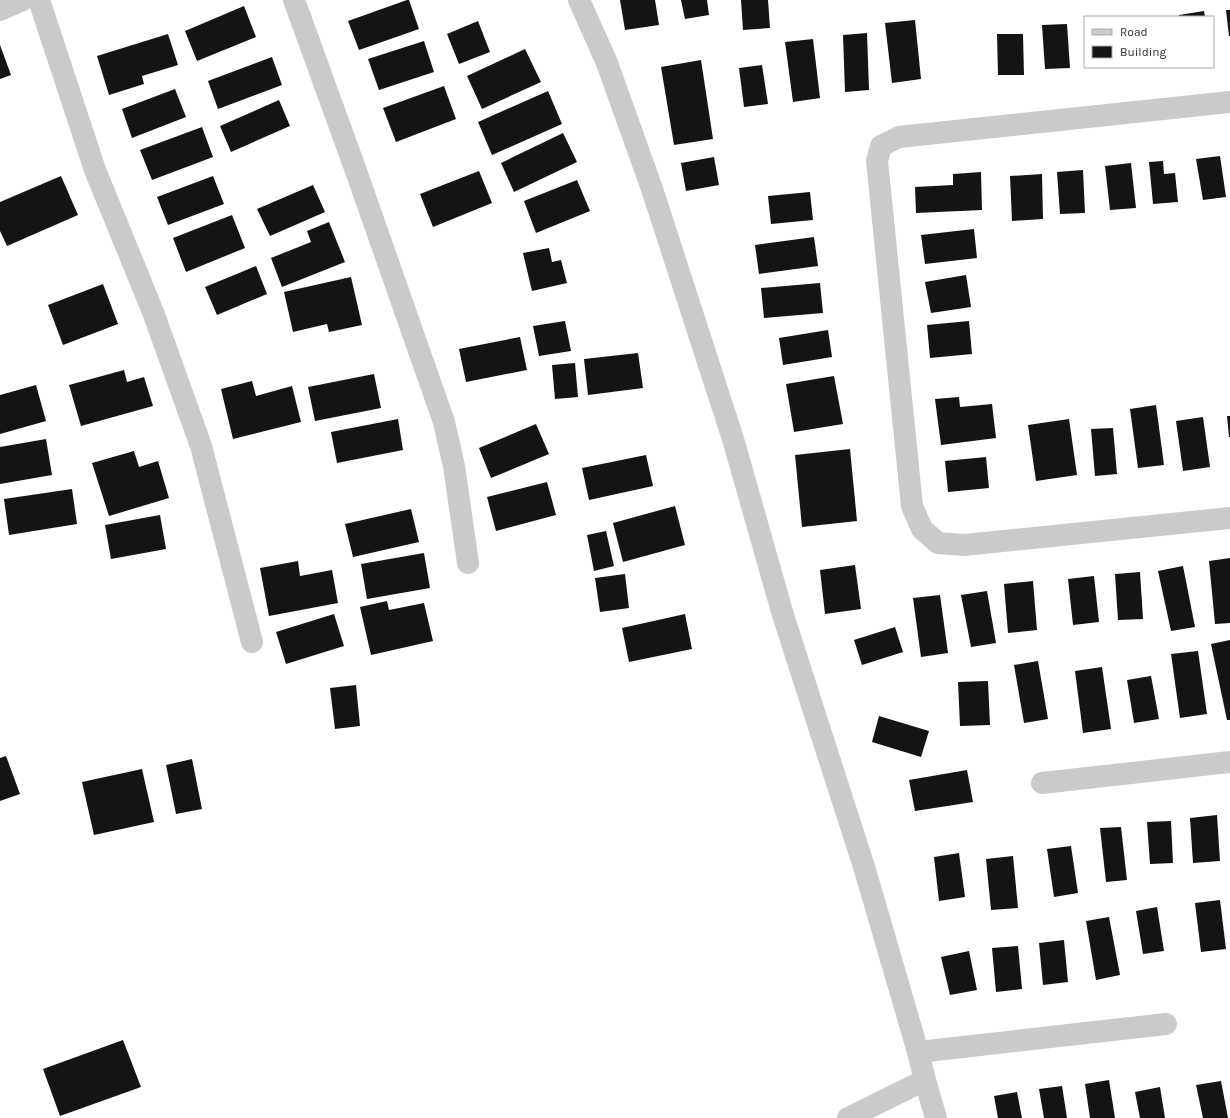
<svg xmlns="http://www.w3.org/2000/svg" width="1230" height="1118" viewBox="0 0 1230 1118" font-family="Karla,sans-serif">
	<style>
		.building { fill: #141414 }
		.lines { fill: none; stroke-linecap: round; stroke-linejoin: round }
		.minor { stroke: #cacaca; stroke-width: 22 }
	</style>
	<rect width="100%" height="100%" fill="#fff"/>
	<g class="building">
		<path d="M407 0H409L419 29 359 50 348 21Z"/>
		<path d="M620 0H655L659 25 625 30Z"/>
		<path d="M681 0H707L709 15 685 19Z"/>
		<path d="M741 0H768L770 28 743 30Z"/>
		<path d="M244 6 256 37 197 61 185 31Z"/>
		<path d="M1226 10H1230V36H1229Z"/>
		<path d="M1204 11 1205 17H1179V15Z"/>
		<path d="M915 20 921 79 892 83 885 23Z"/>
		<path d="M478 21 490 52 459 64 447 34Z"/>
		<path d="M1067 24 1070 68 1045 69 1042 25Z"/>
		<path d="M867 33 869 90 845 92 843 35Z"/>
		<path d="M168 34 178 65 142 76 144 84 109 95 97 56Z"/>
		<path d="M997 34H1023L1024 75H998Z"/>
		<path d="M813 39 820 98 793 102 785 42Z"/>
		<path d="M424 41 434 72 379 90 368 59Z"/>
		<path d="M0 45 11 75 0 79Z"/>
		<path d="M525 49 541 82 482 109 467 76Z"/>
		<path d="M272 57 282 85 218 109 208 81Z"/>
		<path d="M701 60 713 139 674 145 661 67Z"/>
		<path d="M762 65 768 104 744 107 739 68Z"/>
		<path d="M444 86 456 119 396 142 383 108Z"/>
		<path d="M175 89 186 117 132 138 122 109Z"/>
		<path d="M548 91 562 124 492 155 478 122Z"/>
		<path d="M279 100 290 126 231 152 220 126Z"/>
		<path d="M202 127 213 157 152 180 140 150Z"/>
		<path d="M563 133 577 162 514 192 501 163Z"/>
		<path d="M1220 156 1226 197 1203 200 1196 159Z"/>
		<path d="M714 157 719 185 686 191 681 163Z"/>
		<path d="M1163 161 1164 174 1175 173 1178 202 1153 204 1149 162Z"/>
		<path d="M1131 163 1136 208 1110 210 1105 166Z"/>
		<path d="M1083 170 1085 213 1060 214 1057 172Z"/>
		<path d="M479 171 492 203 433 227 420 194Z"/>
		<path d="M981 172 982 210 916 213 915 187 953 185V174Z"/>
		<path d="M1042 174 1043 219 1012 221 1010 176Z"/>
		<path d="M61 176 78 215 7 246 0 231V202Z"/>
		<path d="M213 176 224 204 168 225 157 197Z"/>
		<path d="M577 180 590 211 536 233 524 201Z"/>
		<path d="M313 185 325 212 270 236 257 209Z"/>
		<path d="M810 192 813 220 771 224 768 196Z"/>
		<path d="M232 215 245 248 186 272 173 238Z"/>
		<path d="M329 222 345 262 282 287 271 258 311 242 307 231Z"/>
		<path d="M974 229 977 258 925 264 921 235Z"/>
		<path d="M814 237 818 266 759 274 755 245Z"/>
		<path d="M549 248 552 262 561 260 567 283 532 291 523 253Z"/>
		<path d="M256 266 267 294 217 315 205 287Z"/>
		<path d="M966 275 971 307 931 313 925 282Z"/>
		<path d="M351 277 362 325 329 332 327 324 293 332 284 292Z"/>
		<path d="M820 283 823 313 764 318 761 288Z"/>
		<path d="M103 284 118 324 63 345 48 305Z"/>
		<path d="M565 321 571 351 539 356 533 326Z"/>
		<path d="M969 321 972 354 930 358 927 325Z"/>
		<path d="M828 330 832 357 783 365 779 338Z"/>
		<path d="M520 337 527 370 466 382 459 349Z"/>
		<path d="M638 353 643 388 588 395 584 359Z"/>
		<path d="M575 363 578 397 555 399 552 365Z"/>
		<path d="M124 370 127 382 144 377 153 406 81 426 69 385Z"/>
		<path d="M374 374 381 408 315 421 308 387Z"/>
		<path d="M834 376 843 424 794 432 786 384Z"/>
		<path d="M252 381 256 396 292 386 301 422 233 439 221 389Z"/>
		<path d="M36 385 46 421 0 434V395Z"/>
		<path d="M959 397 960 407 992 404 996 438 941 445 935 399Z"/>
		<path d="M1156 405 1164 465 1138 468 1130 409Z"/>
		<path d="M1227 416H1230V437H1229Z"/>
		<path d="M1203 417 1210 467 1183 471 1176 421Z"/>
		<path d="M398 419 403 450 337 463 331 432Z"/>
		<path d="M1069 419 1077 475 1036 481 1028 425Z"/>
		<path d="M536 424 549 454 491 478 479 448Z"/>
		<path d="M1113 428 1117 474 1095 476 1091 429Z"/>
		<path d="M46 439 52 475 0 484V447Z"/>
		<path d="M850 449 857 521 802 527 795 455Z"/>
		<path d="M134 451 139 467 158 461 169 498 109 516 92 463Z"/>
		<path d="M646 455 653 486 589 500 582 468Z"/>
		<path d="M986 457 989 488 948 492 945 461Z"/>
		<path d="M547 482 556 515 496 531 487 497Z"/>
		<path d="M72 489 77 524 9 535 4 499Z"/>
		<path d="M675 506 685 545 623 562 613 523Z"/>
		<path d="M411 509 419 542 353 557 345 524Z"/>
		<path d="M160 515 166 549 111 559 105 525Z"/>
		<path d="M606 531 614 566 594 571 587 535Z"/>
		<path d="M424 553 430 588 367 599 361 564Z"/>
		<path d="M1230 558V623L1215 624 1209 561Z"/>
		<path d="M298 561 300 576 332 570 338 603 269 616 260 568Z"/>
		<path d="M855 565 861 609 825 614 820 570Z"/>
		<path d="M1183 566 1195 627 1171 631 1158 571Z"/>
		<path d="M1140 572 1143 619 1118 620 1115 574Z"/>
		<path d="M625 574 629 608 600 612 595 578Z"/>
		<path d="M1094 576 1099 622 1073 625 1068 579Z"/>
		<path d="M1033 581 1037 630 1008 633 1004 584Z"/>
		<path d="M987 591 996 643 971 647 961 595Z"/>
		<path d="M940 595 948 653 921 657 913 598Z"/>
		<path d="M387 601 389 610 424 603 433 641 371 655 360 607Z"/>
		<path d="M334 614 344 646 286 664 276 632Z"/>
		<path d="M685 614 692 649 629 662 622 628Z"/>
		<path d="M895 627 903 652 862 665 854 640Z"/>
		<path d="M1230 640V720H1227L1211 644Z"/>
		<path d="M1198 651 1207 714 1180 718 1171 654Z"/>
		<path d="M1038 661 1048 719 1024 723 1014 665Z"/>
		<path d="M1102 667 1111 729 1083 733 1075 671Z"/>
		<path d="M1151 676 1159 719 1134 723 1127 680Z"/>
		<path d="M988 681 990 725 960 726 958 682Z"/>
		<path d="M356 685 360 726 335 729 330 688Z"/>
		<path d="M879 716 929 731 921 757 872 742Z"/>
		<path d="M6 756 20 794 0 801V758Z"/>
		<path d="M192 759 202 809 176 814 166 765Z"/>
		<path d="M142 769 154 822 94 835 82 782Z"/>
		<path d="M967 770 973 802 915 811 909 780Z"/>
		<path d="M1217 815 1220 861 1193 863 1190 818Z"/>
		<path d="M1171 821 1173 863 1150 864 1147 822Z"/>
		<path d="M1121 827 1127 880 1106 882 1100 828Z"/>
		<path d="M1071 846 1078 893 1054 897 1047 849Z"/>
		<path d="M959 853 965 897 939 901 934 857Z"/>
		<path d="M1013 856 1018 908 991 910 986 859Z"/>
		<path d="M1220 900 1226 949 1201 952 1195 903Z"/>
		<path d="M1157 907 1164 951 1143 954 1136 911Z"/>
		<path d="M1109 917 1120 975 1096 980 1086 921Z"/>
		<path d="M1064 940 1068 982 1043 985 1039 943Z"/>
		<path d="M1018 946 1022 989 996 992 992 948Z"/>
		<path d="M969 951 977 990 950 995 941 957Z"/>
		<path d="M123 1040 141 1087 60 1116 43 1069Z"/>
		<path d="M1109 1080 1115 1118H1090L1085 1084Z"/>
		<path d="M1221 1081 1228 1118H1203L1196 1085Z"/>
		<path d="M1062 1086 1067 1118H1044L1039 1089Z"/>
		<path d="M1160 1087 1165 1118H1140L1135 1092Z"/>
		<path d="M1017 1092 1022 1118H998L994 1096Z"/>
	</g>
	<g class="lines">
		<g class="minor">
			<path d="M39 0 95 170 153 312 201 446 252 642"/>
			<path d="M294 0 356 171 444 422 454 466 468 563"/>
			<path d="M579 0 607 63 652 189 733 439 783 615 865 870 918 1052 925 1080 936 1118"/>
			<path d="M0 10 23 0"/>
			<path d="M1230 102 899 137 881 146 877 161 912 506 922 529 938 543 964 545 1230 518"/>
			<path d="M1042 783 1230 762"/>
			<path d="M918 1052 1166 1024"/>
			<path d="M848 1118 925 1080"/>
		</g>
	</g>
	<rect x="1084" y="16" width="130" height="52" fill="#ffffff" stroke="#ababab"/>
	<rect x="1092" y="29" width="20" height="6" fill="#cacaca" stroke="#ababab"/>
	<text x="1120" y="36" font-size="12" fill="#2d2d2d">Road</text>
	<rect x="1092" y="46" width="20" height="12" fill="#141414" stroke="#ababab"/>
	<text x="1120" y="56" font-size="12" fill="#2d2d2d">Building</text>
</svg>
